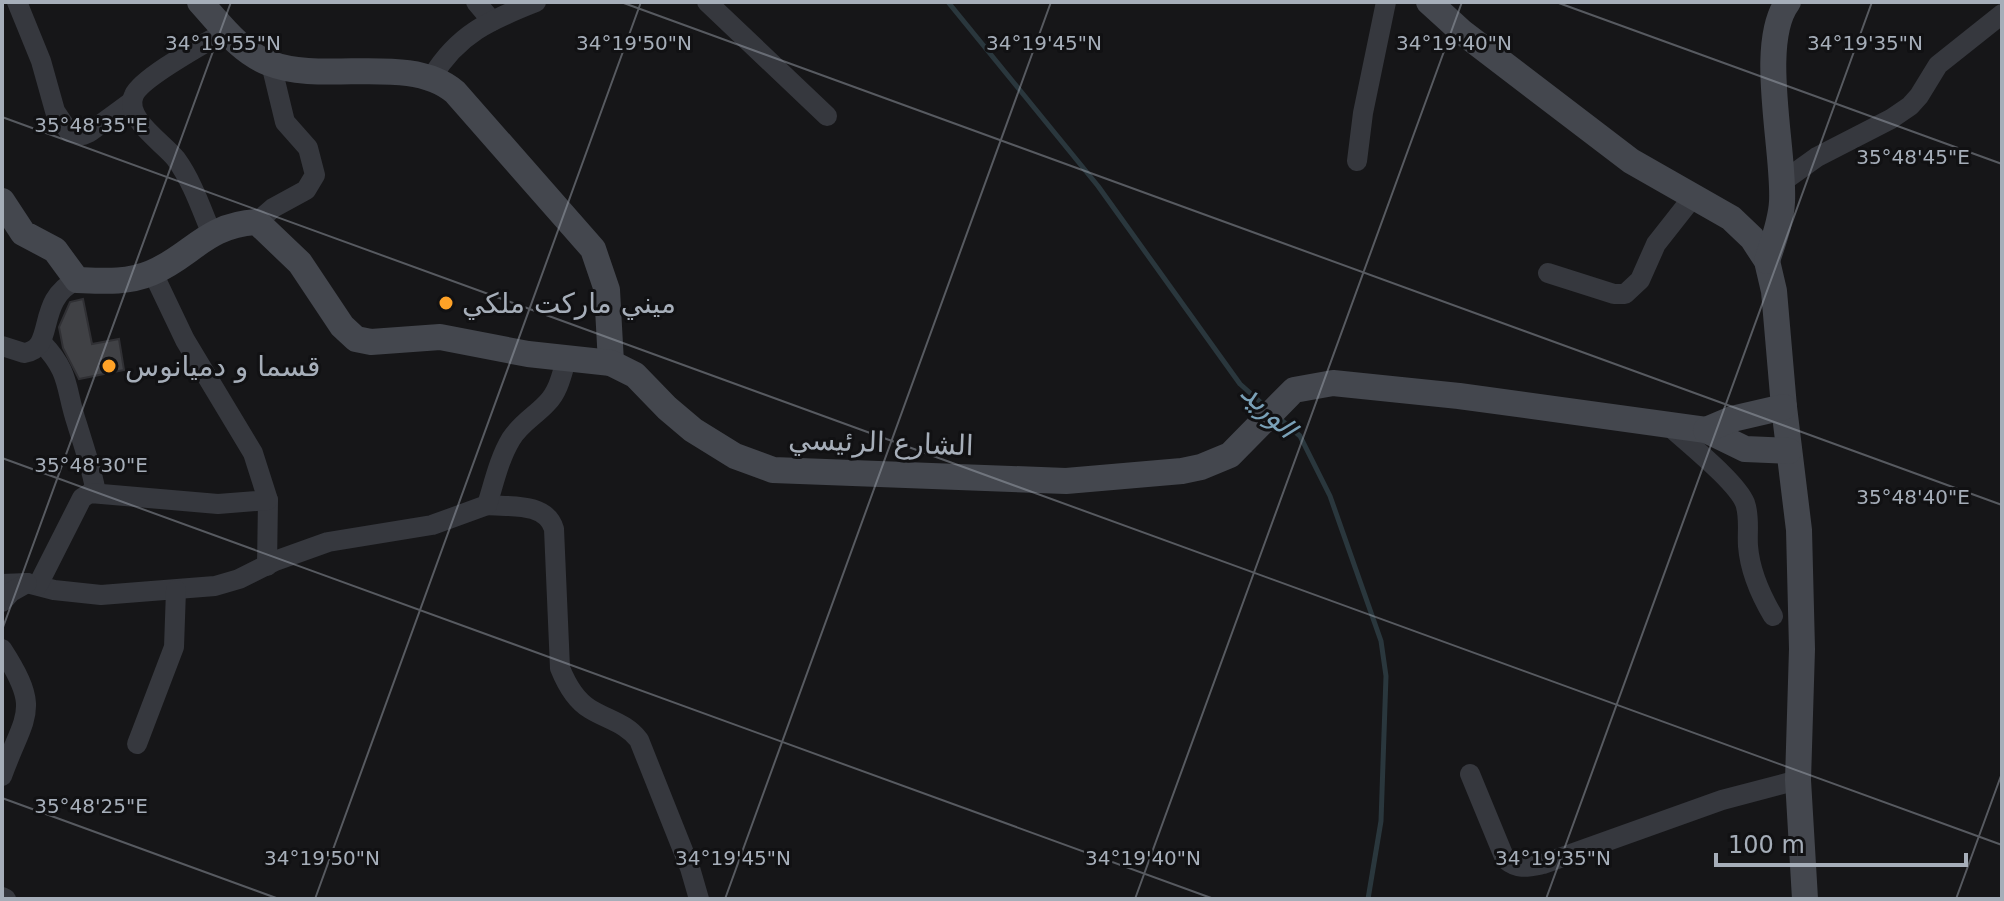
<svg xmlns="http://www.w3.org/2000/svg" width="2004" height="901" viewBox="0 0 2004 901" font-family="'DejaVu Sans',Vazirmatn,sans-serif">
	<style>
		.lines { fill: none; stroke-linecap: round; stroke-linejoin: round }
		.stream { stroke: #2a373d; stroke-width: 5 }
		.building { fill: #404145; stroke: #303034; stroke-width: 2 }
		.street { stroke: #36383e; stroke-width: 20 }
		.secondary { stroke: #44474e; stroke-width: 26 }
		.ticks { fill: none; stroke: #a6aeb9; stroke-width: 2; stroke-opacity: 0.45 }
		.poi-dot { fill: #ffa227; stroke: #111113; stroke-width: 3 }
		.labels { text-anchor: middle; stroke-width: 6; stroke-linejoin: round; paint-order: stroke }
		.poi-label { font-size: 28px; fill: #a6aeb9; stroke: #111113; text-anchor: start }
		.street-label { font-size: 28px; fill: #a6aeb9; stroke: #111113 }
		.water-label { font-size: 30px; font-style: italic; fill: #7aa1b8; stroke: #111113 }
		.ticks-label { font-size: 20px; text-anchor: middle; fill: #a6aeb9; stroke: #111113; stroke-width: 6; stroke-linejoin: round; paint-order: stroke }
	</style>
	<rect width="100%" height="100%" fill="#161618"/>
	<g class="lines">
		<g class="stream">
			<path d="M948 2 1098 186 1240 384 1266 407"/>
			<path d="M1280 419 1300 436 1330 496 1381 641 1386 676 1381 821 1368 899"/>
		</g>
	</g>
	<path class="building" d="M83 299 92 344 119 339 124 370 79 379 63 348 59 327 70 302Z"/>
	<g class="lines">
		<g class="street">
			<path d="M17 2 41 61 55 111 69 132 83 135 90 132 131 102"/>
			<path d="M476 2 492 21"/>
			<path d="M707 2 827 116"/>
			<path d="M432 77C458 34 490 20 536 2"/>
			<path d="M1357 161 1363 113 1386 2"/>
			<path d="M1782 182 1817 157 1891 119 1910 106 1919 96 1938 65 2002 14"/>
			<path d="M257 222 273 208 306 190 315 175 308 148 285 122 271 64"/>
			<path d="M211 232C201 208 192 181 176 159 164 143 123 118 134 95 142 77 206 43 226 31"/>
			<path d="M1548 273 1614 294H1625L1640 280 1656 244 1693 197"/>
			<path d="M42 343C71 373 65 389 77 424 84 447 92 469 96 493"/>
			<path d="M2 346 24 353C57 349 34 300 77 280"/>
			<path d="M1667 424C1686 442 1736 481 1745 503 1750 517 1747 532 1748 546 1750 572 1760 594 1773 616"/>
			<path d="M487 505C510 507 546 502 554 529L560 668C566 683 575 700 590 709 608 720 626 723 639 740L690 868 699 899"/>
			<path d="M267 566 268 500"/>
			<path d="M2 584 27 583 54 590 101 595 215 586 239 579 275 561 328 542 432 525 487 505C494 483 499 459 511 439 521 423 535 416 547 403 559 391 562 373 567 357"/>
			<path d="M38 585 82 498 90 493 218 504 268 500 253 453 185 340 153 273"/>
			<path d="M2 602 11 592 27 583"/>
			<path d="M2 649C42 711 25 713 2 776"/>
			<path d="M137 744 174 647 176 590"/>
			<path d="M1470 774 1505 859C1518 870 1528 867 1543 864L1722 800 1798 780"/>
			<path d="M2 897 6 899"/>
		</g>
		<g class="secondary">
			<path d="M200 2C220 24 240 52 269 63 323 85 410 53 455 92L593 249 607 290 611 363"/>
			<path d="M1429 2 1462 32 1631 161 1731 218 1752 238 1767 261 1774 291 1784 407 1799 530 1802 649 1798 780 1805 899"/>
			<path d="M2 201 23 233 55 250 77 280C103 281 127 283 151 273 192 256 205 225 257 222L300 263 342 326 356 339 371 342 440 337 528 354 611 363 635 375 667 408 693 430 735 456 773 470 1066 481 1182 471 1201 467 1230 455 1294 390 1333 383 1459 396 1706 430 1745 449 1789 451"/>
			<path d="M1767 261C1773 242 1781 222 1782 202 1785 151 1757 43 1788 2"/>
			<path d="M1706 430 1732 419 1784 407"/>
		</g>
	</g>
	<path class="ticks" d="M621 2 2002 505M1556 2 2002 164M2 117 2002 845M2 458 1214 899M2 630 231 2M2 798 279 899M315 899 641 2M725 899 1051 2M1135 899 1462 2M1546 899 1872 2M1956 899 2002 773"/>
	<g class="poi-dot">
		<circle cx="446" cy="303" r="8"/>
		<circle cx="109" cy="366" r="8"/>
	</g>
	<g class="labels">
		<g class="poi-label">
			<text x="462" y="313">ميني ماركت ملكي</text>
			<text x="125" y="376">قسما و دميانوس</text>
		</g>
		<g class="street-label">
			<text transform="translate(881 442) rotate(2)" y="10">الشارع الرئيسي</text>
		</g>
		<g class="water-label">
			<text transform="translate(1269 410) rotate(44)" y="10">الوريد</text>
		</g>
	</g>
	<g class="ticks-label">
		<text x="223" y="50">34°19'55"N</text>
		<text x="634" y="50">34°19'50"N</text>
		<text x="1044" y="50">34°19'45"N</text>
		<text x="1454" y="50">34°19'40"N</text>
		<text x="1865" y="50">34°19'35"N</text>
		<text x="91" y="132">35°48'35"E</text>
		<text x="1913" y="164">35°48'45"E</text>
		<text x="91" y="472">35°48'30"E</text>
		<text x="1913" y="504">35°48'40"E</text>
		<text x="91" y="813">35°48'25"E</text>
		<text x="322" y="865">34°19'50"N</text>
		<text x="733" y="865">34°19'45"N</text>
		<text x="1143" y="865">34°19'40"N</text>
		<text x="1553" y="865">34°19'35"N</text>
	</g>
	<rect width="2004" height="901" fill="none" stroke="#a6aeb9" stroke-width="8"/>
	<path d="M1716 853v12h250v-12" fill="none" stroke="#a6aeb9" stroke-width="4"/>
	<text x="1728" y="853" font-size="24" fill="#a6aeb9" stroke="#111113" stroke-width="6" paint-order="stroke">100 m</text>
</svg>
